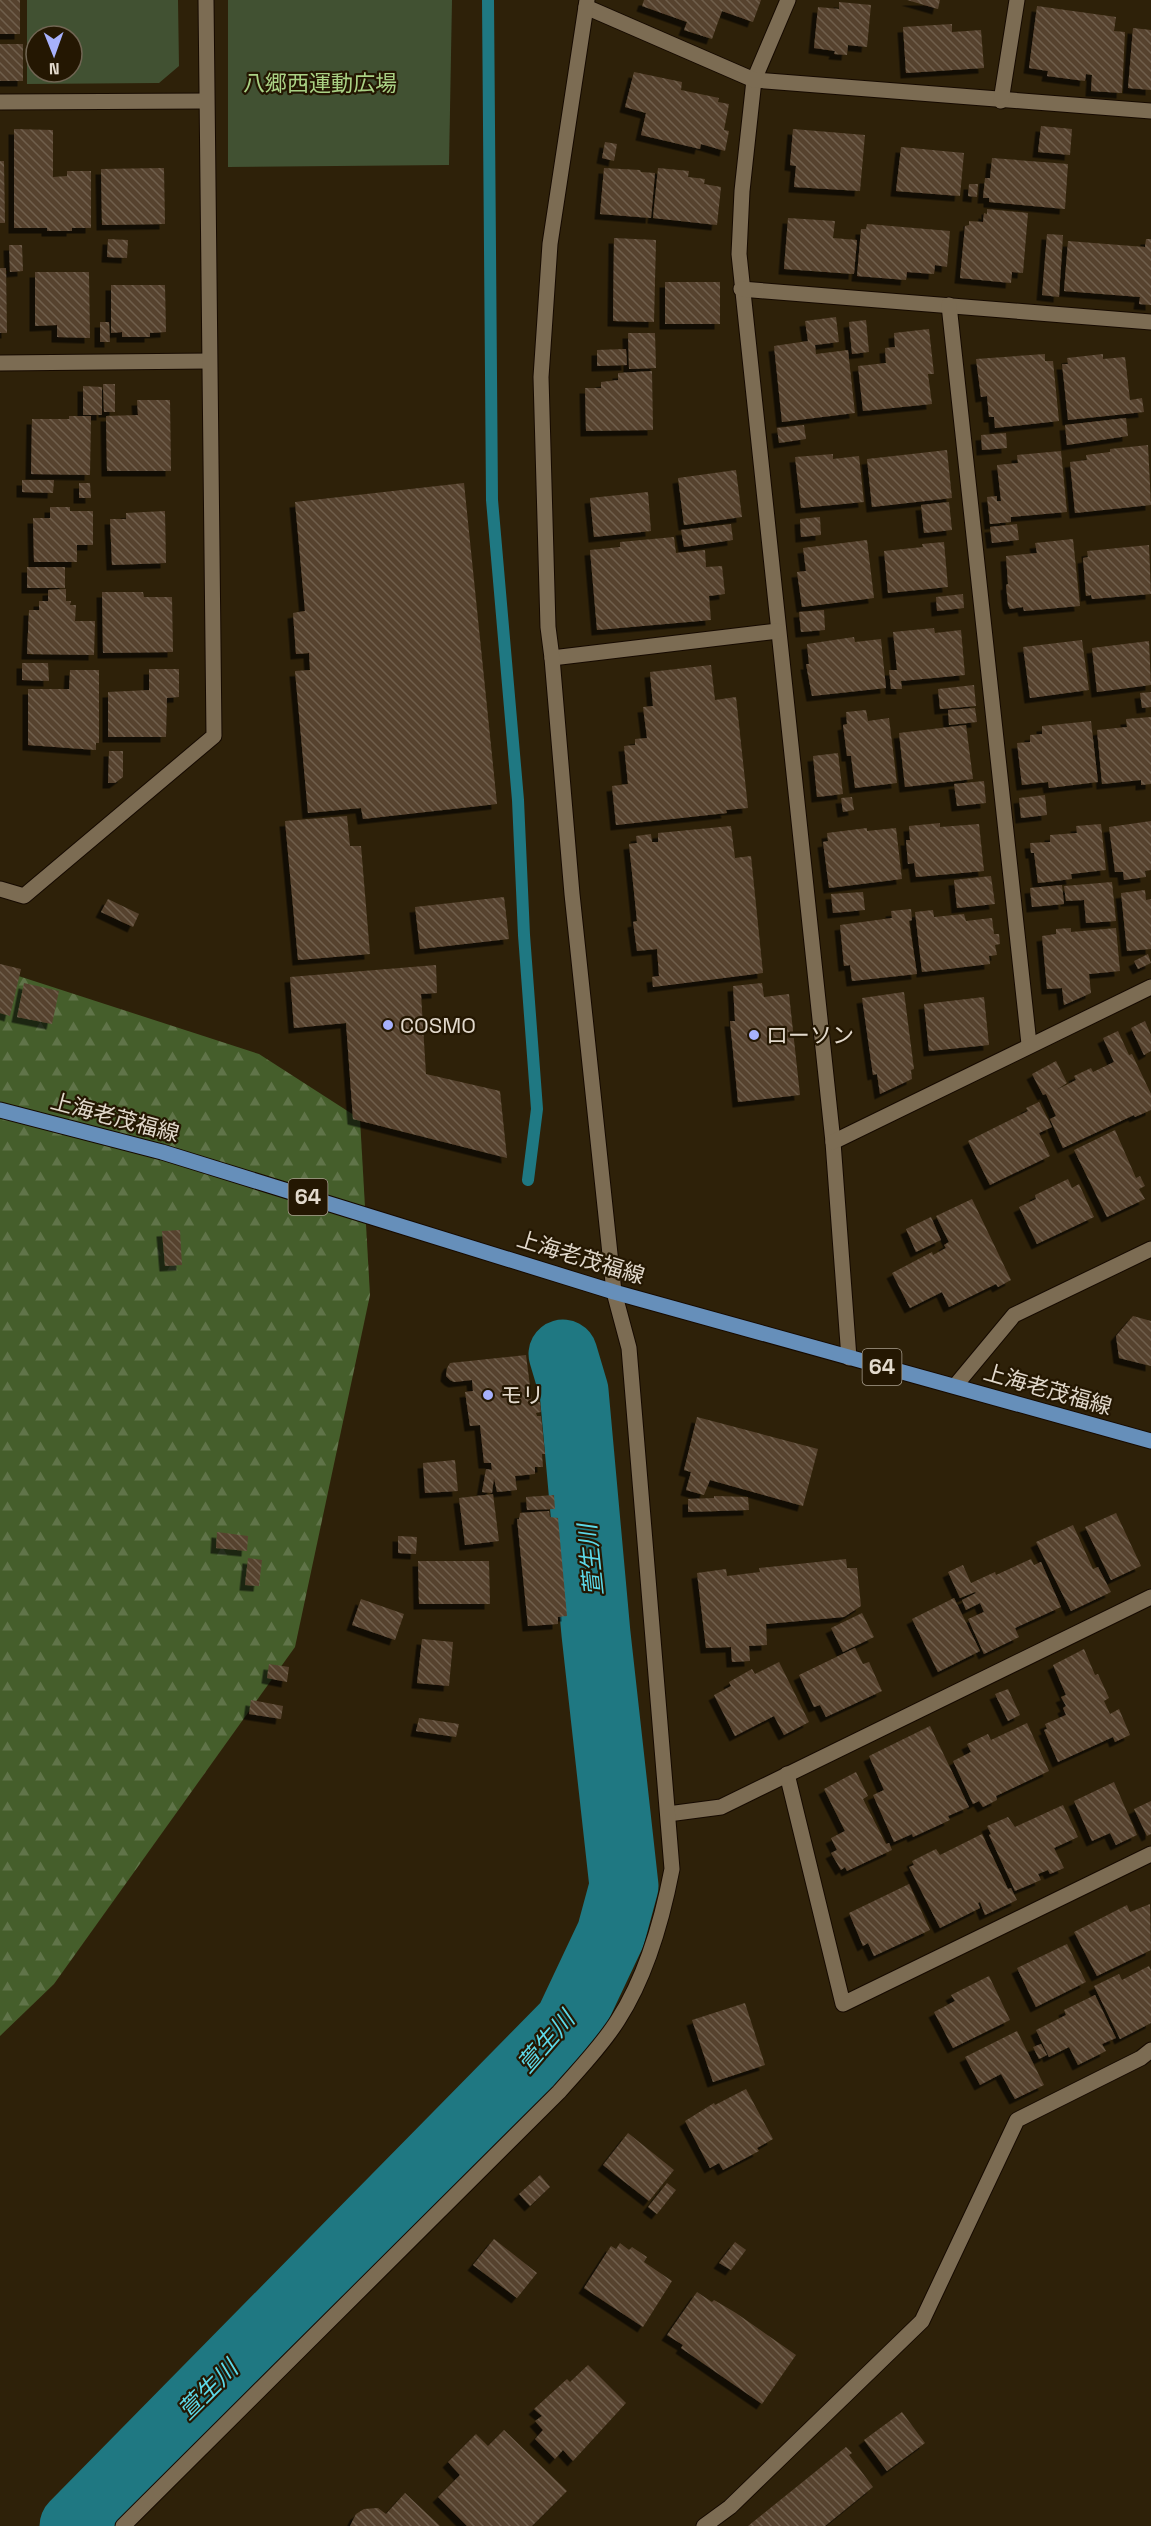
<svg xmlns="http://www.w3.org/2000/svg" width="1151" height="2526" viewBox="0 0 1151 2526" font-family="'Space Grotesk','Noto Sans JP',sans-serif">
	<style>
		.forest { fill: url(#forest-firs) }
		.park { fill: #415132; fill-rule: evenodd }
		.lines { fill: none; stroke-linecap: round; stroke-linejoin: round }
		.stream { stroke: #1f7882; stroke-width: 12 }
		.river { stroke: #1f7882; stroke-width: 69 }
		.building { fill: url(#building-back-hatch); filter: url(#shadow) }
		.street-casing { stroke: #160a00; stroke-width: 17 }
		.secondary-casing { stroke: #160a00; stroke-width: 17 }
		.primary-casing { stroke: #160a00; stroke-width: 17 }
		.street { stroke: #7c6c53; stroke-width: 15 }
		.secondary { stroke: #7c6c53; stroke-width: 15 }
		.primary { stroke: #668fba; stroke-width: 15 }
		.poi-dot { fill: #a7b1fc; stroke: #241702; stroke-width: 2 }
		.labels { text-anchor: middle; stroke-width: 4.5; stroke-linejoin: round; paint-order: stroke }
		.shield { fill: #241702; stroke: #a99f8f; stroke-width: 1.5 }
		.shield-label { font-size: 21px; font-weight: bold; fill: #e2d9cc }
		.park-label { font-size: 22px; fill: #aad285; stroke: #241702 }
		.poi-label { font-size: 22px; fill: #e2d9cc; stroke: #241702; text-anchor: start }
		.street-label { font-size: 22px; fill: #e2d9cc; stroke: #241702 }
		.water-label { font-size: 24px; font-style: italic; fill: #5dd9e9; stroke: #241702 }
	</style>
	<defs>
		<pattern id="forest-firs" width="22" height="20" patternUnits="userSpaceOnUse" patternTransform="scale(1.5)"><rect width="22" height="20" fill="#455e2b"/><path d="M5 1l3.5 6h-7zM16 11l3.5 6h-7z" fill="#607449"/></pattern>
		<pattern id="building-back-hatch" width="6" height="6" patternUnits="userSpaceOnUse" patternTransform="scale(1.5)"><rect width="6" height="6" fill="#57432f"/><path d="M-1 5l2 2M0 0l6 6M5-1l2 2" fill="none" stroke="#6f5e4c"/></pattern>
		<filter id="shadow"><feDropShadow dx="-5.5" dy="5.5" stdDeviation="0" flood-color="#0009"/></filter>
	</defs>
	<rect width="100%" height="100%" fill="#2e2109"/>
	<path class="forest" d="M0 970 259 1054 360 1119 370 1295 295 1647 54 1984 0 2036Z"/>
	<g class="park">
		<path d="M27 0H178L179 66 159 83 27 84ZM36 36H72V72H36Z"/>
		<path d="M228 0H452L449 165 228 167Z"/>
	</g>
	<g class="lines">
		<path class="stream" d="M488 0 492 500 518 800 524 935 537 1109 528 1180"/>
		<path class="river" d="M74 2526 569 2023 611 1934 624 1886 596 1634 574 1391 563 1354"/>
	</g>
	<g class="building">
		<rect x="0" y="0" width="20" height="34"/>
		<path d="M644 0H761L753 22 722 11 712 39 684 30 687 22 642 6Z"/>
		<path d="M907 0H940L938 9Z"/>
		<path d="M839 2 871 5 867 47 848 45 847 55 834 54 835 51 814 48 818 7 839 9Z"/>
		<path d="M1037 6 1116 17 1114 31 1125 32 1122 93 1091 91 1092 75 1086 74 1085 81 1047 76 1048 71 1029 68Z"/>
		<path d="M952 24V32L981 30 984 68 906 73 903 27Z"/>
		<path d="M1133 28 1151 30V90L1128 88Z"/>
		<rect x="0" y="44" width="23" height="37"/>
		<path d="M634 72 682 82 681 90 719 98 718 102 729 104 724 130 729 131 725 151 701 144 700 149 641 135 646 113 625 107Z"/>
		<path d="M1041 126 1072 129 1070 155 1038 152Z"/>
		<path d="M14 129 53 130V177L67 176V171H91V228H72V231H47V228H14Z"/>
		<path d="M793 129 865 135 860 191 794 187 796 166 790 165Z"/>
		<path d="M605 142 617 144 614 161 602 158Z"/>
		<path d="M901 147 964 153 960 196 896 191Z"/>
		<path d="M992 158 1068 164 1065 209 989 202V198H983L985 178H990Z"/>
		<path d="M0 161H4L5 223H0Z"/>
		<path d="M164 168 165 224 102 225 101 169Z"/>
		<path d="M604 168 640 170 641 172 655 173 651 218 600 214Z"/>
		<path d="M658 168 689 171 688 177 705 179 704 184 721 187 717 225 653 218Z"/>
		<path d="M969 184H978L977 197 968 196Z"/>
		<path d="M987 209 1028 213 1023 273 1012 272 1011 283 960 278 965 226 969 225V221L983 222 984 213 987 214Z"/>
		<path d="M788 218 835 221 833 238 857 240 854 274 784 269Z"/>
		<path d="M867 224 950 231 947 267 935 265 934 274 907 272 906 280 857 276 861 229H866Z"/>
		<path d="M1047 234 1063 235 1059 297 1042 295Z"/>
		<path d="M614 238 656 240 654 322 613 321Z"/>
		<path d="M108 239 128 240 127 258 107 257Z"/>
		<path d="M1146 239H1151V305L1139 304 1140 297 1064 291 1068 241 1145 247Z"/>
		<path d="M9 245H22L23 271 10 272Z"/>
		<path d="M0 268H6L7 333H0Z"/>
		<path d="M35 272H89L90 338 57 337V325L35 326Z"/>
		<rect x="665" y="282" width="55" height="42"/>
		<path d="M111 285H165L166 332 150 333V337H122V332L111 333Z"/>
		<path d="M836 317 839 342 815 345 816 354 848 350 855 413 782 422 774 346 808 341 805 321Z"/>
		<path d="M866 320 869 352 852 354 849 322Z"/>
		<path d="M100 322H109L110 342H100Z"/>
		<path d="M929 329 934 374H928L932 404 863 411 858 366 886 363 885 348 895 347 894 333Z"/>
		<path d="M628 333H655L656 368 629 369Z"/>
		<path d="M626 349 627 365 597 366V350Z"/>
		<path d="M1045 354V361H1053L1059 421 995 428 994 417H989L987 396 981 397 976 359Z"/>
		<path d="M1103 354V359L1125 357 1130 400 1142 398 1144 412 1068 420 1062 364H1068L1067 358Z"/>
		<path d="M652 371 653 430 586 431 585 388H601V382L618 380V373Z"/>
		<path d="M103 384H115V412H104Z"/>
		<path d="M83 386 102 387V415H83Z"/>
		<path d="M137 400H170L171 471H107L106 416 138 415Z"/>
		<path d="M69 416H91L90 475 31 474 32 419H69Z"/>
		<path d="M1126 418 1128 436 1067 445 1065 425Z"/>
		<path d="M804 425 806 439 779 443 777 428Z"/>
		<path d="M1006 433 1007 448 982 450 981 435Z"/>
		<path d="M1148 445 1151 505 1075 513 1070 462 1087 460 1086 455 1110 452V449Z"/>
		<path d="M947 450 952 498 872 507 867 459Z"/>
		<path d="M1061 451 1067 512 1011 517V522L990 524 987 497 997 496V501H1001L997 465 1018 463 1017 455Z"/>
		<path d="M833 454V459L859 456 864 502 801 508 795 457Z"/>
		<path d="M736 470 742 517 684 525 678 478Z"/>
		<path d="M22 480H54L53 493 22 492Z"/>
		<path d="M79 483H90L91 498H79Z"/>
		<path d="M464 483 497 804 363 819 361 808 308 813 295 671 310 670 309 653 296 654 293 613 305 611 295 502Z"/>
		<path d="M648 492 651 531 594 537 590 498Z"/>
		<path d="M949 502 952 530 924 533 921 505Z"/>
		<path d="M50 507H70V511H93V545H77V562H34L33 518H50Z"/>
		<path d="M165 511 166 563 112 565 110 519H126V513Z"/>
		<path d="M820 517 821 535 801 537 800 519Z"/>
		<path d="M731 524 733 540 684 547 681 530Z"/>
		<path d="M1017 524 1019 540 992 543 990 527Z"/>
		<path d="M674 537 676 553 705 550 706 567 722 566 725 594 709 596 711 620 597 630 590 550 620 547V542Z"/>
		<path d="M1073 539 1080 606 1024 611 1023 607 1010 609 1008 605 1006 585 1008 584 1006 556 1037 553 1035 543Z"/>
		<path d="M867 540 874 598 802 607 797 572 806 571 803 548Z"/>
		<path d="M944 542 948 587 888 593 884 551 923 547 922 544Z"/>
		<path d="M1149 545 1151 594 1092 599 1091 595 1086 596 1083 558 1088 557 1087 551Z"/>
		<rect x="27" y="567" width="38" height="21"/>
		<path d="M66 589V601H71L70 605H76L75 621H95L94 655 27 654 29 610H39V601H48V590Z"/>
		<path d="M102 592H143L144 597H172L173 652 103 653Z"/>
		<path d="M963 594 964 608 937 611 936 597Z"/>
		<path d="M824 610 825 630 801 632 799 612Z"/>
		<path d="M934 628 935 633 961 630 965 675 901 681 902 689H891L889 670H897L893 632Z"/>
		<path d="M854 637 855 642 881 639 886 688 812 696 806 664H809L807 644Z"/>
		<path d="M1082 640 1089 690 1030 698 1023 647Z"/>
		<path d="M1149 641 1151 685 1097 692 1092 648Z"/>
		<path d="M22 663H48L49 681 22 680Z"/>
		<path d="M711 665 715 700 736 697 748 808 726 810 727 813 616 825 612 786 628 784 624 746 635 745V739L647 738 643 707 653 706 650 672Z"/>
		<path d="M149 669H179V697L167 698 166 737H108V692L149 690Z"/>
		<path d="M70 670H99V743H96V750L28 745V689H69Z"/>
		<path d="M974 685 976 706 940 709 938 689Z"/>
		<path d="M1151 692V707L1142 708 1140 693Z"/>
		<path d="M975 708 977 722 949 725 948 710Z"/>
		<path d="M866 710 868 721 889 718 897 783 855 788 851 756H847L843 725 847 724 846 712Z"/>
		<path d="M1151 717V784L1141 785V780L1102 784 1097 730 1127 727 1126 719Z"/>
		<path d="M1091 721 1098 782 1049 788 1048 782 1022 785 1017 743 1030 742V735L1042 734V726Z"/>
		<path d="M966 725 973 779 905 787 899 733Z"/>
		<path d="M109 751H123V777L115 783H108Z"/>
		<path d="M838 753 843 794 817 797 813 756Z"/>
		<path d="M984 781 986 803 957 806 954 784Z"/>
		<path d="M1045 795 1047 815 1021 818 1019 798Z"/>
		<path d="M852 797 854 810 843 812 841 798Z"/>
		<path d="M347 816 350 846H361L370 954 298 960 285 821Z"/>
		<path d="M1151 821V870L1145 871 1146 877 1124 880 1123 872H1115L1109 827Z"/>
		<path d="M940 823V827L979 824 984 871 916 877 914 863 908 864 906 840H910L909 826Z"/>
		<path d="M1101 824 1106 870 1071 874 1072 879 1038 883 1034 853H1031L1030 843 1050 842V835L1077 833 1076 826Z"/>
		<path d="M731 826 735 858 751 856 763 973 653 987 652 977 659 976 657 949 637 951 633 922 637 921 629 844 637 843 636 836 651 834 652 842H658V833Z"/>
		<path d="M867 828V831L896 828 902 879 829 888 823 842 828 841 827 833Z"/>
		<path d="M991 876 995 904 957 908 954 880Z"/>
		<path d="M1112 882 1116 921 1086 923 1084 900 1066 901 1064 886Z"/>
		<path d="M1062 885 1064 904 1032 907 1030 888Z"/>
		<path d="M1145 890 1146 900 1151 899V949L1127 951 1121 893Z"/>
		<path d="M863 892 865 910 833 913 831 894Z"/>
		<path d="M504 897 509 939 420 949 415 907Z"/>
		<path d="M108 899 139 914 133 927 101 912Z"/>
		<path d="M911 909 912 920 909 921 917 974 852 981 850 965 844 966 840 925 892 918 891 911Z"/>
		<path d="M933 910 934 917 964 914 966 921 992 918 994 934H999L1000 944 995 945 997 955 989 956 990 964 922 972 915 912Z"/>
		<path d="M1071 928V932L1116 928 1120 971 1089 974 1091 993 1064 1005 1062 988 1047 989 1042 936 1056 934V929Z"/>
		<path d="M1148 954 1151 963 1138 969 1134 961Z"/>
		<path d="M0 964 21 969 10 1016 0 1013Z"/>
		<path d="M436 965 437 993 421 994 426 1074 500 1091 507 1158 353 1119 346 1023 294 1028 290 977Z"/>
		<path d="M24 983 59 991 52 1024 17 1017Z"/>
		<path d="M762 983 764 997 789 994 800 1095 738 1102 730 1021H735L733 986Z"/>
		<path d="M904 992 914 1069 911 1070 912 1079 880 1094 877 1074 873 1075 862 998Z"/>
		<path d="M984 997 989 1045 929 1051 924 1004Z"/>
		<path d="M1145 1021 1151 1035V1051L1144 1055 1131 1028Z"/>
		<path d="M1118 1031 1129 1055 1132 1054 1151 1094V1110L1135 1117 1134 1115 1063 1148 1050 1119 1056 1116 1046 1094 1043 1095 1032 1074 1056 1061 1067 1083 1056 1090 1076 1080 1074 1076 1091 1068 1093 1072 1114 1062 1103 1038Z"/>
		<path d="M1039 1102 1052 1127 1039 1133 1050 1156 990 1185 968 1141 1028 1111 1026 1108Z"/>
		<path d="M1115 1130 1136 1178 1140 1176 1145 1186 1139 1189 1145 1199 1107 1217 1074 1150Z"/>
		<path d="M1068 1179 1072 1188 1079 1184 1094 1217 1037 1244 1019 1207 1036 1199 1035 1195Z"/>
		<path d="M972 1199 1011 1280 998 1287 996 1284 949 1307 942 1292 910 1308 892 1273 932 1252 933 1255 946 1248 944 1245 949 1242 936 1216Z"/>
		<path d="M931 1217 941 1240 916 1252 906 1229Z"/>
		<path d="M180 1230 182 1265 165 1266 162 1231Z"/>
		<path d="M1133 1316 1151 1321V1366L1119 1358 1116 1336Z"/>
		<path d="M526 1355 532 1402H540L541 1412 536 1413 537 1416H541L545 1454H542L543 1467H535V1474L515 1476 517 1490 497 1492 494 1478 492 1493 482 1492 486 1469 492 1470 491 1463H484L480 1425 470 1426 465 1392 473 1391 472 1380 454 1382 450 1380 446 1376 447 1368 450 1363Z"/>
		<path d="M697 1417 818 1449 803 1506 710 1480 704 1495 686 1490 691 1472 684 1470Z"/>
		<path d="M455 1460 458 1491 425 1493 423 1463Z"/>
		<path d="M493 1494 499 1541 465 1545 459 1498Z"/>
		<path d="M554 1495 555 1509 527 1510 526 1497Z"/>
		<path d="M714 1496 748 1497 749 1510 688 1512V1499L714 1498Z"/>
		<path d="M549 1511 550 1517 558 1518 567 1616 558 1617V1624L528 1626 517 1519H519L520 1513Z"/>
		<path d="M1116 1513 1141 1566 1111 1580 1085 1527Z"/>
		<path d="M1073 1525 1093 1569 1098 1567 1111 1592 1071 1611 1036 1542Z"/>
		<path d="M217 1532 248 1536 247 1551 216 1548Z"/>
		<path d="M398 1536 417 1537 416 1554 398 1553Z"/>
		<path d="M248 1558 262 1560 259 1586 245 1585Z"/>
		<path d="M846 1559 847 1568H857L861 1606 844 1617 766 1624 767 1645 749 1646 750 1661 732 1662 731 1647 706 1648 697 1573 726 1569 727 1576 760 1572 759 1568Z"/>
		<path d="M1031 1559 1034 1565 1041 1562 1061 1607 1015 1628 1019 1637 984 1654 968 1619 984 1612 980 1603 966 1610 962 1600 976 1593 975 1592 960 1598 948 1572 963 1565 971 1583 995 1572 996 1575Z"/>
		<path d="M418 1561H489L490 1604H419Z"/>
		<path d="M954 1598 980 1651 938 1672 912 1619Z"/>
		<path d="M361 1599 404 1614 395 1640 352 1625Z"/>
		<path d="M862 1613 874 1637 843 1652 831 1628Z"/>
		<path d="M422 1639 453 1642 449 1686 417 1683Z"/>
		<path d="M855 1648 863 1664 869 1662 882 1691 826 1717 820 1705 814 1707 799 1675Z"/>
		<path d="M1084 1649 1095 1675 1098 1674 1109 1698 1104 1701 1110 1714 1119 1709 1130 1735 1115 1742 1113 1737 1058 1762 1044 1730 1047 1729 1045 1724 1066 1715 1063 1708 1066 1706 1061 1697 1066 1695 1053 1665Z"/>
		<path d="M779 1662 809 1722 784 1735 774 1716 735 1736 714 1695 731 1686 729 1682 752 1669 755 1674Z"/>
		<path d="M269 1664 289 1667 287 1682 267 1678Z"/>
		<path d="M1008 1689 1020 1715 1008 1721 995 1694Z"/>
		<path d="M251 1700 283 1706 281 1719 249 1714Z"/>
		<path d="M419 1718 459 1724 456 1737 416 1731Z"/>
		<path d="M1027 1723 1049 1771 996 1796 997 1800 983 1807 979 1801 973 1804 953 1761 971 1752 967 1744 988 1734 991 1740Z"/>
		<path d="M930 1726 969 1807 948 1816 950 1820 913 1837 912 1834 894 1842 873 1795 884 1790 869 1756Z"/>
		<path d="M856 1772 868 1796 863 1799 886 1844 889 1843 892 1850 847 1871 845 1867 841 1870 831 1853 837 1850 831 1838 845 1831 824 1789Z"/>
		<path d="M1114 1782 1137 1835 1116 1845 1110 1833 1092 1841 1074 1801Z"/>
		<path d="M1151 1801V1834L1147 1836 1134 1809Z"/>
		<path d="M1063 1805 1078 1837 1054 1848 1064 1868 1050 1874 1048 1870 1038 1874 1041 1880 1015 1891 989 1835 991 1834 987 1826 1008 1817 1015 1827Z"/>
		<path d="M982 1834 1008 1889 1011 1888 1017 1900 985 1915 980 1902 978 1903 980 1908 940 1928 909 1867 914 1865 912 1861 936 1849 940 1855Z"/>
		<path d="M909 1884 930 1930 874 1956 868 1943 863 1946 849 1913Z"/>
		<path d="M1150 1904 1151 1950 1097 1976 1074 1932 1127 1905 1130 1912Z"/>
		<path d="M1067 1944 1086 1982 1036 2007 1017 1968Z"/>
		<path d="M1149 1966 1151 1970V2023L1120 2039 1094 1986 1119 1974 1122 1980Z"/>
		<path d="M989 1976 1010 2020 953 2048 934 2012 955 2001 951 1995Z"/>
		<path d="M1095 1995 1116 2038 1102 2044 1106 2051 1078 2065 1069 2047 1049 2057 1036 2030 1066 2015 1064 2010Z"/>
		<path d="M745 2003 765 2065 713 2082 692 2020Z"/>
		<path d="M1017 2031 1044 2085 1015 2099 1001 2074 980 2085 965 2057Z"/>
		<path d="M1041 2044 1047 2055 1039 2059 1033 2047Z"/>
		<path d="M746 2089 773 2139 757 2148 759 2151 723 2170 719 2163 710 2168 685 2121 714 2103 715 2105Z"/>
		<path d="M628 2133 674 2170 649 2201 603 2165Z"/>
		<path d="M540 2175 550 2187 530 2206 519 2194Z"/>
		<path d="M667 2183 676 2190 657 2214 648 2207Z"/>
		<path d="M494 2239 537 2273 517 2298 473 2265Z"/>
		<path d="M735 2242 746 2250 731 2270 719 2263Z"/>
		<path d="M620 2243 629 2250 632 2247 647 2257 644 2262 672 2281 643 2327 584 2288 611 2246 616 2249Z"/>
		<path d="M697 2292 712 2302 714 2300 736 2313 796 2355 762 2404 681 2348 683 2345 667 2335Z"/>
		<path d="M588 2365 626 2403 573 2461 563 2450 555 2459 535 2439 543 2430 535 2421 542 2416 534 2409 567 2379 570 2382Z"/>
		<path d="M902 2412 925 2443 887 2471 864 2440Z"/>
		<path d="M504 2430 567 2491 532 2526H467L438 2497 460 2475 448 2462 476 2434 488 2446Z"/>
		<path d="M846 2447 852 2453 849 2455 873 2487 825 2526H748Z"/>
		<path d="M405 2493 440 2526H350L356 2514 364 2509 378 2508 386 2514Z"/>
	</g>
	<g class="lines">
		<defs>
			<g id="street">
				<path d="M788 0 754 80 742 191 739 254 833 1142 849 1358"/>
				<path d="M586 7 754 80 1151 111"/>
				<path d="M1001 101 1017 0"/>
				<path d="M0 102 206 101"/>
				<path d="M741 289 1151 322"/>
				<path d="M949 305 1029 1044"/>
				<path d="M0 363 209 361"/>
				<path d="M552 658 778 631"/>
				<path d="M0 889 24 896 214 736 206 0"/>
				<path d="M833 1142 1151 987"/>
				<path d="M955 1386 1014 1315 1151 1249"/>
				<path d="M787 1774 843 2004 1151 1854"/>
				<path d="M668 1814 721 1807 1151 1597"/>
				<path d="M704 2526 730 2507 922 2321 1017 2120 1141 2058 1151 2050"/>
			</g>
			<path id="secondary" d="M123 2526 559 2092C579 2069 601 2047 618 2020 647 1975 662 1921 672 1869L629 1348 614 1292 572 894 552 658 548 627 541 377 550 244 587 0"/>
			<path id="primary" d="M0 1110 162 1152 614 1292 1151 1441"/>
		</defs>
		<use href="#street" class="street-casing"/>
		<use href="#secondary" class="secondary-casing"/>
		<use href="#primary" class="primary-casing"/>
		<use href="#street" class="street"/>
		<use href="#secondary" class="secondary"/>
		<use href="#primary" class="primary"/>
	</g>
	<g class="poi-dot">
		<circle cx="388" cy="1025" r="6"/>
		<circle cx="754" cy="1035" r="6"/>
		<circle cx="488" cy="1395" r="6"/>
	</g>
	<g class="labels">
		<g class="shield">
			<rect x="288.5" y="1179" width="39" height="36" rx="4.5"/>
			<rect x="862.5" y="1349" width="39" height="36" rx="4.5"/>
		</g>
		<g class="shield-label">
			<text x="308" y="1204">64</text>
			<text x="882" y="1374">64</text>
		</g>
		<g class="park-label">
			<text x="320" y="91">八郷西運動広場</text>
		</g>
		<g class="poi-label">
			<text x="400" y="1033">COSMO</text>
			<text x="766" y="1043">ローソン</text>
			<text x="500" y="1403">モリ</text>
		</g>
		<g class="street-label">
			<text transform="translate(115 1117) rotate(15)" y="8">上海老茂福線</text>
			<text transform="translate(581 1257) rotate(17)" y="8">上海老茂福線</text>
			<text transform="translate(1048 1389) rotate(16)" y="8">上海老茂福線</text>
		</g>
		<g class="water-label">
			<text transform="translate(591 1560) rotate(-96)" y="8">萱生川</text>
			<text transform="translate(546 2042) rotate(-49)" y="8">萱生川</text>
			<text transform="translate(208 2390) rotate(-45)" y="8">萱生川</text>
		</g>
	</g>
	<g transform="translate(54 54) rotate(179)"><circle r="28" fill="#241702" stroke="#706553" stroke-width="1.5"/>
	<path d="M0-4.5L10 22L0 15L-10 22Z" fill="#a7b1fc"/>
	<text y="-9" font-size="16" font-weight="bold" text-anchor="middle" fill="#e2d9cc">N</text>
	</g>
</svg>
